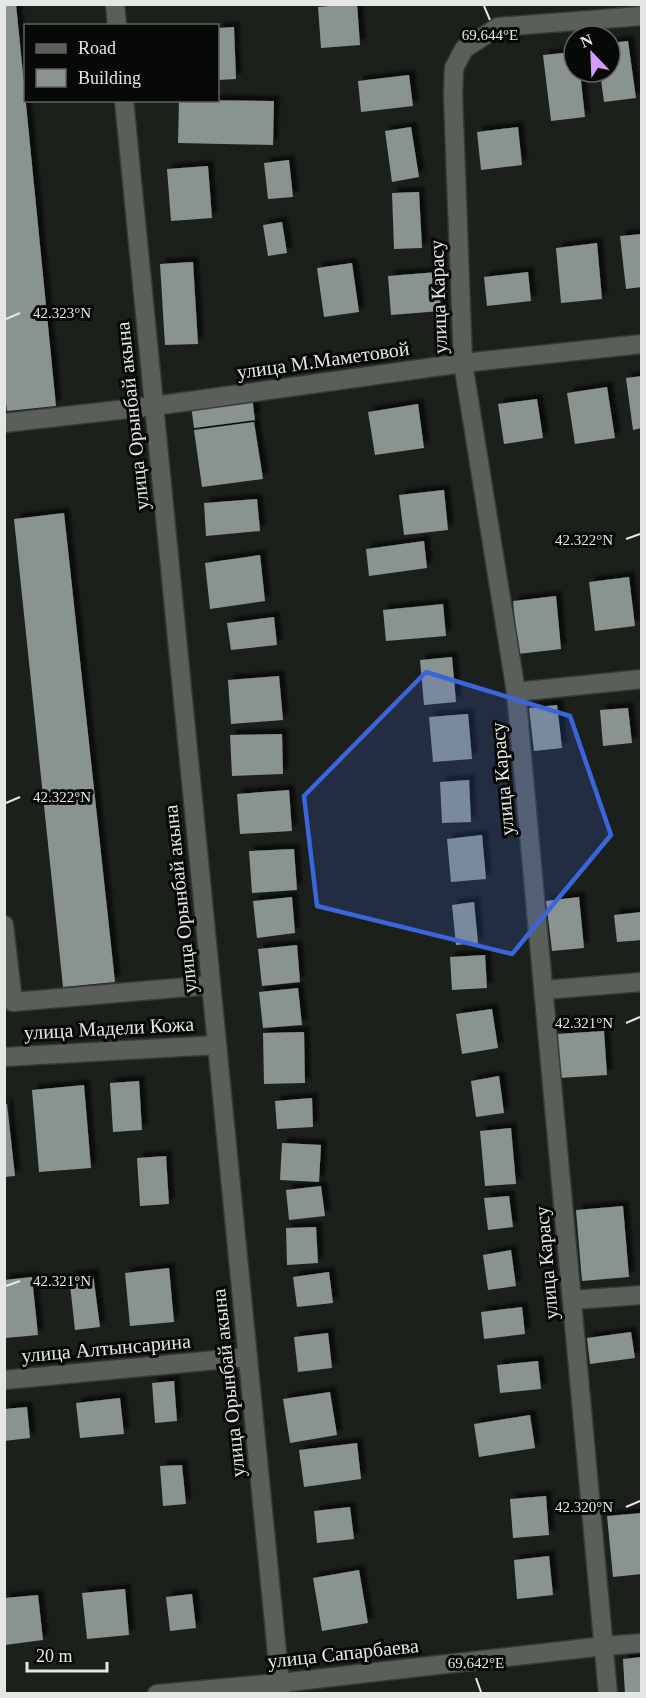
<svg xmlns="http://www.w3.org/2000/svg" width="646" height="1698" viewBox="0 0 646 1698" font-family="Georgia,serif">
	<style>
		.building { fill: #89938f; filter: url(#shadow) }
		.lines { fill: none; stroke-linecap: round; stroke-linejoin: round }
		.minor-casing { stroke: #373b37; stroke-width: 21 }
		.minor { stroke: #5a5f59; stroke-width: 18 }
		.marked { fill: #3b65da; fill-opacity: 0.2; stroke: #3b65da; stroke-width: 4.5; stroke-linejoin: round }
		.ticks { fill: none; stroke: #e4e7e3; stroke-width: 2 }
		.labels { text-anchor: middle; stroke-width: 6; stroke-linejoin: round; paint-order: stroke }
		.street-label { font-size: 20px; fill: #e4e7e3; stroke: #070907 }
		.ticks-label { font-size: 15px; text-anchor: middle; fill: #e4e7e3; stroke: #070907; stroke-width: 6; stroke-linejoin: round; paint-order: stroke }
	</style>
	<defs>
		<filter id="shadow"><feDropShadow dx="5.5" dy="-5.5" stdDeviation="1.5" flood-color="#0009"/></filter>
	</defs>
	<rect width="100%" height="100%" fill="#1c201b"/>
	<g class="building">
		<path d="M4 4H16L56 406 7 411 4 389Z"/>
		<path d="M357 4 360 45 321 48 318 7Z"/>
		<path d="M234 27 236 79 218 80V28Z"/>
		<path d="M628 41 636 98 604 102 600 72H610V43Z"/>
		<path d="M574 52V72H580L585 117 551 121 543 55Z"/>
		<path d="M409 75 413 106 361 112 358 81Z"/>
		<path d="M179 100 274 101 273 145 178 143Z"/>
		<path d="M411 127 419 177 392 182 385 131Z"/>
		<path d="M518 127 522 165 481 170 477 132Z"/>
		<path d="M289 160 293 197 268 199 264 163Z"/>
		<path d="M208 166 212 218 171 221 167 169Z"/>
		<path d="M419 192 422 248 394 249 392 193Z"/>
		<path d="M282 222 287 253 268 256 263 225Z"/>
		<path d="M642 234V287L626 289 620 236Z"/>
		<path d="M597 243 602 299 561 303 556 248Z"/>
		<path d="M193 262 198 344 165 345 160 264Z"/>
		<path d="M352 263 359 312 324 317 317 268Z"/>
		<path d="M438 272 441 311 391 315 388 276Z"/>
		<path d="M528 272 531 301 487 306 484 277Z"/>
		<path d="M642 376V428L633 430 626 378Z"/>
		<path d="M607 387 615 438 575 444 567 393Z"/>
		<path d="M252 397 255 420 194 428 191 406Z"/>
		<path d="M537 399 543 438 504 444 498 404Z"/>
		<path d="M418 404 424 448 375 455 368 412Z"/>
		<path d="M254 422 263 479 202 487 194 430Z"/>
		<path d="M444 490 448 530 404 535 399 495Z"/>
		<path d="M257 499 260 531 206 536 204 503Z"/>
		<path d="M64 513 115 982 63 987 14 519Z"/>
		<path d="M424 541 427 568 369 576 366 549Z"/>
		<path d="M260 555 265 601 210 609 205 563Z"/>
		<path d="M629 577 635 626 595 631 589 582Z"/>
		<path d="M556 596 561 649 518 654 513 601Z"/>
		<path d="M443 604 446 636 386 641 383 610Z"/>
		<path d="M274 617 277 645 231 650 227 623Z"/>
		<path d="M452 657 456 702 424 705 420 660Z"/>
		<path d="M279 676 283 720 231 724 228 680Z"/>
		<path d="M557 705 562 748 534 751 529 708Z"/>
		<path d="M628 708 632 743 603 746 600 710Z"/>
		<path d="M468 714 472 759 433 762 429 717Z"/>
		<path d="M282 734 283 774 232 776 230 735Z"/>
		<path d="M469 780 471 822 442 823 440 782Z"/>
		<path d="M289 790 292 831 240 834 237 794Z"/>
		<path d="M482 835 486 879 451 882 447 839Z"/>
		<path d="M294 849 297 890 252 893 249 851Z"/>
		<path d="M292 897 295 933 257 938 253 901Z"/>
		<path d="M579 897 584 948 552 951 546 901Z"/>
		<path d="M474 902 478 943 456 945 452 905Z"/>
		<path d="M642 912V940L617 942 614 915Z"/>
		<path d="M297 945 300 982 262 986 258 949Z"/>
		<path d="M485 955 487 988 452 990 450 957Z"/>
		<path d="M298 988 302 1025 263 1028 259 992Z"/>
		<path d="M492 1009 498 1048 462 1054 456 1014Z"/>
		<path d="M604 1031 607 1075 559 1078 557 1034Z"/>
		<path d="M304 1032 305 1083 264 1084 263 1033Z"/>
		<path d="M499 1076 504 1113 476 1117 471 1081Z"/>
		<path d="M139 1081 142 1130 113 1132 110 1083Z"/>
		<path d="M84 1085 91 1168 39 1172 32 1090Z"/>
		<path d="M312 1098 313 1127 277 1129 275 1101Z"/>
		<path d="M4 1104H7L15 1176 4 1177Z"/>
		<path d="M511 1128 516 1184 485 1186 480 1131Z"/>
		<path d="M282 1143 321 1145 319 1182 280 1180Z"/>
		<path d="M166 1156 169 1204 140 1206 137 1158Z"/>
		<path d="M321 1186 325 1216 289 1220 286 1190Z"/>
		<path d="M509 1196 513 1227 488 1230 484 1198Z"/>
		<path d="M623 1206 629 1277 582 1281 576 1210Z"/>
		<path d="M316 1227 318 1263 287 1265 286 1228Z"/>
		<path d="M511 1250 516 1286 488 1290 483 1255Z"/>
		<path d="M169 1268 174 1322 130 1326 125 1273Z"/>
		<path d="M329 1272 333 1303 297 1307 293 1277Z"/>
		<path d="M93 1274 100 1327 75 1330 69 1276Z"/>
		<path d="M32 1277 38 1335 6 1338 4 1280Z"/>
		<path d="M522 1307 525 1334 484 1339 481 1312Z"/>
		<path d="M631 1332 635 1358 590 1364 587 1338Z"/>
		<path d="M328 1333 332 1368 298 1372 294 1337Z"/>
		<path d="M538 1361 541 1389 500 1393 497 1365Z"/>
		<path d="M174 1381 177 1421 155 1423 152 1383Z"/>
		<path d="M330 1392 337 1435 290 1443 283 1399Z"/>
		<path d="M120 1398 124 1434 80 1438 76 1403Z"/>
		<path d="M27 1407 30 1438 4 1441V1409Z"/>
		<path d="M530 1415 535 1448 479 1457 474 1424Z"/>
		<path d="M357 1443 361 1479 304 1487 299 1450Z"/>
		<path d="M182 1465 186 1504 163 1506 160 1466Z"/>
		<path d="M546 1496 549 1535 513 1538 510 1499Z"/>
		<path d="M350 1507 354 1539 317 1543 314 1511Z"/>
		<path d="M642 1513V1574L613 1577 607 1516Z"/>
		<path d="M549 1556 553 1595 517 1599 514 1560Z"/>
		<path d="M359 1570 368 1623 322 1631 313 1578Z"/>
		<path d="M125 1589 129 1635 87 1639 82 1593Z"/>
		<path d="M192 1594 196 1628 170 1631 166 1597Z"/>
		<path d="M38 1595 43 1640 5 1645 4 1598Z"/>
		<path d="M642 1657V1694H625L623 1659Z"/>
	</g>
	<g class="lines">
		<defs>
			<g id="minor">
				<path d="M115 4 117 26"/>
				<path d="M124 100 281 1694"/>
				<path d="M4 423 154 406 463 363 642 344"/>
				<path d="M516 692 642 679"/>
				<path d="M4 925 13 1002 211 985"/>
				<path d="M544 990 642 982"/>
				<path d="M4 1057 217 1045"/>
				<path d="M572 1300 642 1295"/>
				<path d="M4 1380 248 1357"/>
				<path d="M157 1694 280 1683 604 1646 642 1643"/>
				<path d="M608 1694 516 692 463 363 453 95 454 68 464 49 498 27 642 16"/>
			</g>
		</defs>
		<use href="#minor" class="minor-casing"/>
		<use href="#minor" class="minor"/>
	</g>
	<path class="marked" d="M426 672 570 716 611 835 512 954 317 906 304 796Z"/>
	<path class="ticks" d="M484 6 490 20M6 319 20 313M626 539 640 534M6 803 20 797M626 1023 640 1017M6 1286 20 1281M626 1507 640 1501M476 1678 481 1692"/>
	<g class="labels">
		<g class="street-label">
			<text transform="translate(438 297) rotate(-92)" y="7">улица Карасу</text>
			<text transform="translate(323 360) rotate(-8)" y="7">улица М.Маметовой</text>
			<text transform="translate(132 416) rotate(-96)" y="7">улица Орынбай акына</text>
			<text transform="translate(502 779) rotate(-95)" y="7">улица Карасу</text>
			<text transform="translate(180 899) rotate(-96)" y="7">улица Орынбай акына</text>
			<text transform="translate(109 1028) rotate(-3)" y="7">улица Мадели Кожа</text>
			<text transform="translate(546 1263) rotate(-95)" y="7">улица Карасу</text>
			<text transform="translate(106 1348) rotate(-5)" y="7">улица Алтынсарина</text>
			<text transform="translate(228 1383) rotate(-96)" y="7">улица Орынбай акына</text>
			<text transform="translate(343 1653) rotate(-6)" y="7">улица Сапарбаева</text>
		</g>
	</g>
	<g class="ticks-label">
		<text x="490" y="40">69.644°E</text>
		<text x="62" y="318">42.323°N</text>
		<text x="584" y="545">42.322°N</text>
		<text x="62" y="802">42.322°N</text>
		<text x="584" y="1028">42.321°N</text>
		<text x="62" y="1286">42.321°N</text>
		<text x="584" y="1512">42.320°N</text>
		<text x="476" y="1668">69.642°E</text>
	</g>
	<rect width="646" height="1698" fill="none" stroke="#e4e7e3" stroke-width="12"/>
	<rect x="24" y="24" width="195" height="78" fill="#070907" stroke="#5f625f" stroke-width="1.5"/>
	<rect x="36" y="44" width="30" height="9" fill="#5a5f59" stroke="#5f625f" stroke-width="1.5"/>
	<text x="78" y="54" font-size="18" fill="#e4e7e3">Road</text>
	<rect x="36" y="69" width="30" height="18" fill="#89938f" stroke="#5f625f" stroke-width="1.5"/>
	<text x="78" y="84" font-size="18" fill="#e4e7e3">Building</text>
	<g transform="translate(592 54) rotate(337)"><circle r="28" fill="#070907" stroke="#5f625f" stroke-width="1.5"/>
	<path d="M0-4.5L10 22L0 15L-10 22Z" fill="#d39cfd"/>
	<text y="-9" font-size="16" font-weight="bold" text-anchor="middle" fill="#e4e7e3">N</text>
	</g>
	<path d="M27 1662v9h80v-9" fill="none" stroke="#e4e7e3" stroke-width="3"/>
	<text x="36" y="1662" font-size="18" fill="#e4e7e3" stroke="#070907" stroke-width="4.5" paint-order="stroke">20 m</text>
</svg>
